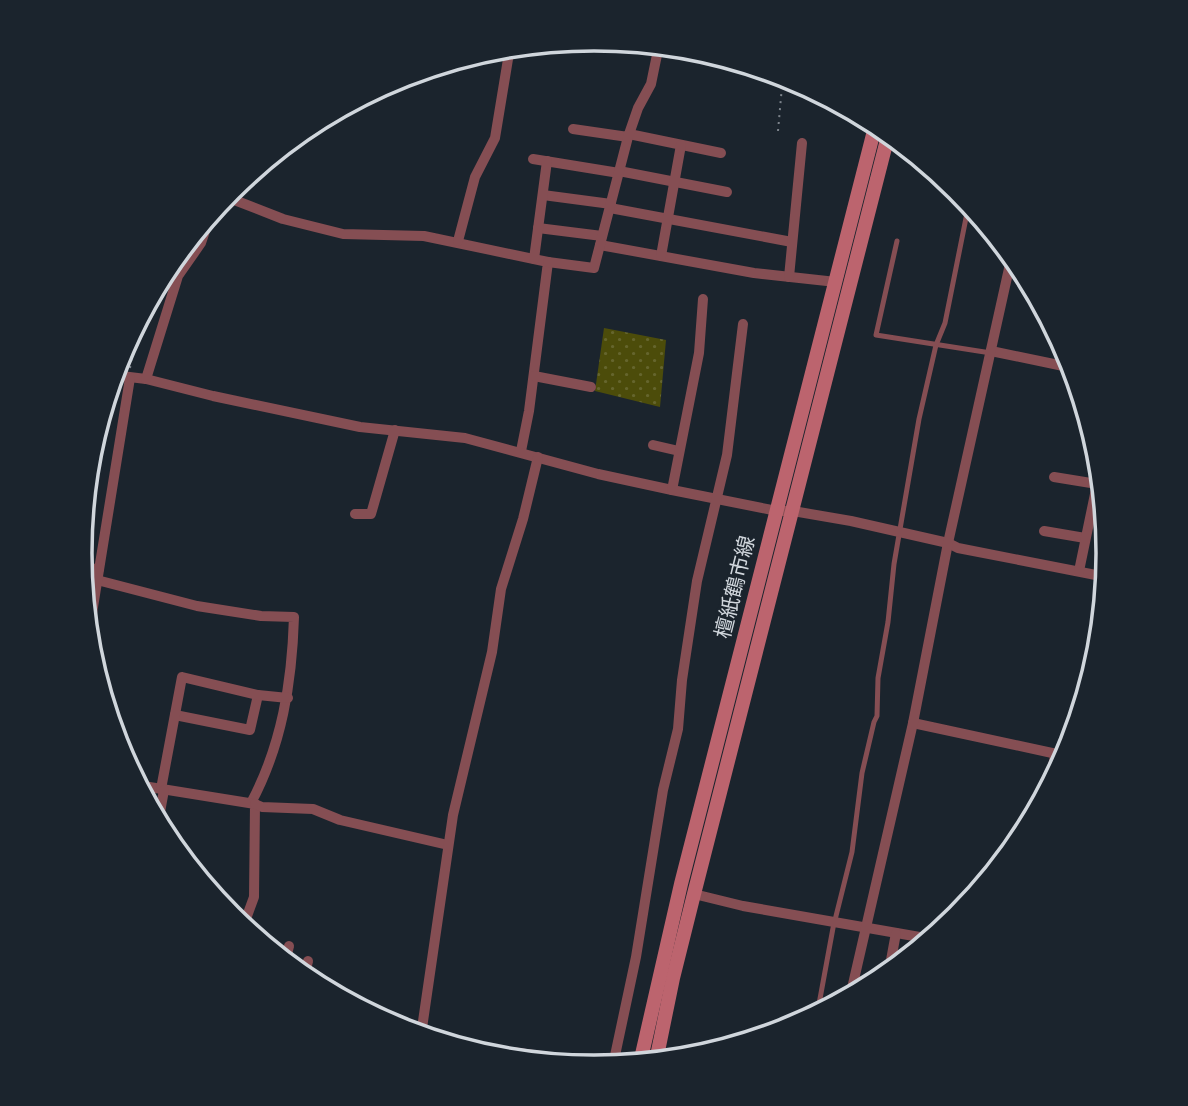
<svg xmlns="http://www.w3.org/2000/svg" width="1188" height="1106" viewBox="0 0 1188 1106" font-family="'Open Sans','Noto Sans JP',sans-serif">
	<style>
		.park { fill: url(#park-dots) }
		.lines { fill: none; stroke-linecap: round; stroke-linejoin: round }
		.path { stroke: #7c838b; stroke-width: 2; stroke-dasharray: 2 5; stroke-linecap: butt }
		.lane { stroke: #854e53; stroke-width: 5 }
		.street { stroke: #854e53; stroke-width: 10 }
		.secondary { stroke: #bc646e; stroke-width: 14 }
		.labels { text-anchor: middle; stroke-width: 5; stroke-linejoin: round; paint-order: stroke }
		.street-label { font-size: 21px; fill: #d0d6dc; stroke: #1b242d }
		.rim { fill: none; stroke: #d0d6dc; stroke-width: 3.5 }
	</style>
	<defs>
		<pattern id="park-dots" width="8" height="8" patternUnits="userSpaceOnUse" patternTransform="scale(1.75)"><rect width="8" height="8" fill="#4c4c0a"/><path d="M2 2h.1M6 6h.1" fill="none" stroke="#65652d" stroke-width="1.8" stroke-linecap="round"/></pattern>
	</defs>
	<rect width="100%" height="100%" fill="#1b242d"/>
	<path class="park" d="M604 328 666 340 660 407 595 391Z"/>
	<g class="lines">
		<g class="path">
			<path d="M778 131 783 75"/>
			<path d="M130 368 138 320"/>
		</g>
		<g class="lane">
			<path d="M897 241 876 335 991 353"/>
			<path d="M1045 795 1053 753"/>
			<path d="M817 1015 833 928 852 852 862 773 874 722 877 716 878 678 888 622 894 564 919 419 936 345 945 323 969 203"/>
		</g>
		<g class="street">
			<path d="M573 129 628 137"/>
			<path d="M629 134 721 153"/>
			<path d="M533 159 619 173"/>
			<path d="M619 171 727 192"/>
			<path d="M543 195 611 204"/>
			<path d="M224 196 283 219 343 234 424 236 548 262 529 411 521 451"/>
			<path d="M610 208 792 242"/>
			<path d="M538 228 602 236"/>
			<path d="M458 241 475 177 495 138 510 47"/>
			<path d="M600 245 754 273 836 282"/>
			<path d="M661 256 681 145"/>
			<path d="M534 259 547 161"/>
			<path d="M548 262 594 268 628 137 638 108 651 84 659 45"/>
			<path d="M789 277 802 143"/>
			<path d="M991 351 1073 368"/>
			<path d="M113 375 146 379 213 396 360 427 465 438 598 474 672 490 777 511H793L851 521 948 543 958 548 1106 577"/>
			<path d="M534 376 591 387"/>
			<path d="M146 379 178 276 201 243 211 213"/>
			<path d="M653 445 679 451"/>
			<path d="M1054 477 1097 484"/>
			<path d="M672 490 699 353 703 299"/>
			<path d="M355 514H371L395 430"/>
			<path d="M1044 531 1085 538"/>
			<path d="M81 568 99 569"/>
			<path d="M1079 571 1100 470"/>
			<path d="M97 580 197 606 261 616 294 617C292 682 282 745 251 803"/>
			<path d="M88 638 130 378"/>
			<path d="M175 715 250 730 258 695"/>
			<path d="M913 723 1066 756"/>
			<path d="M137 785 255 804 254 897 243 927"/>
			<path d="M161 789 182 677 258 695 288 698"/>
			<path d="M255 804 262 807 313 809 340 820 448 845"/>
			<path d="M158 823 164 790"/>
			<path d="M694 894 743 906 931 939"/>
			<path d="M285 962 289 946"/>
			<path d="M889 971 896 933"/>
			<path d="M304 977 308 961"/>
			<path d="M850 997 913 723 948 543 1012 255"/>
			<path d="M421 1035 453 815 492 652 501 589 523 519 538 457"/>
			<path d="M445 1043 592 1063 620 1065"/>
			<path d="M613 1065 636 957 663 790 678 729 682 680 697 581 727 455 743 324"/>
		</g>
		<g class="secondary">
			<path d="M656 1061 673 978 694 894 889 132"/>
			<path d="M640 1063 681 884 876 123"/>
		</g>
	</g>
	<g class="labels">
		<g class="street-label">
			<text transform="translate(735 587) rotate(-76)" y="7">檀紙鶴市線</text>
		</g>
	</g>
	<path d="M0 0H1188V1106H0ZM92 553a502 502 0 1 1 1004 0a502 502 0 1 1-1004 0Z" fill="#1b242d" fill-rule="evenodd"/>
	<path class="rim" d="M92 553a502 502 0 1 1 1004 0a502 502 0 1 1-1004 0Z"/>
</svg>
